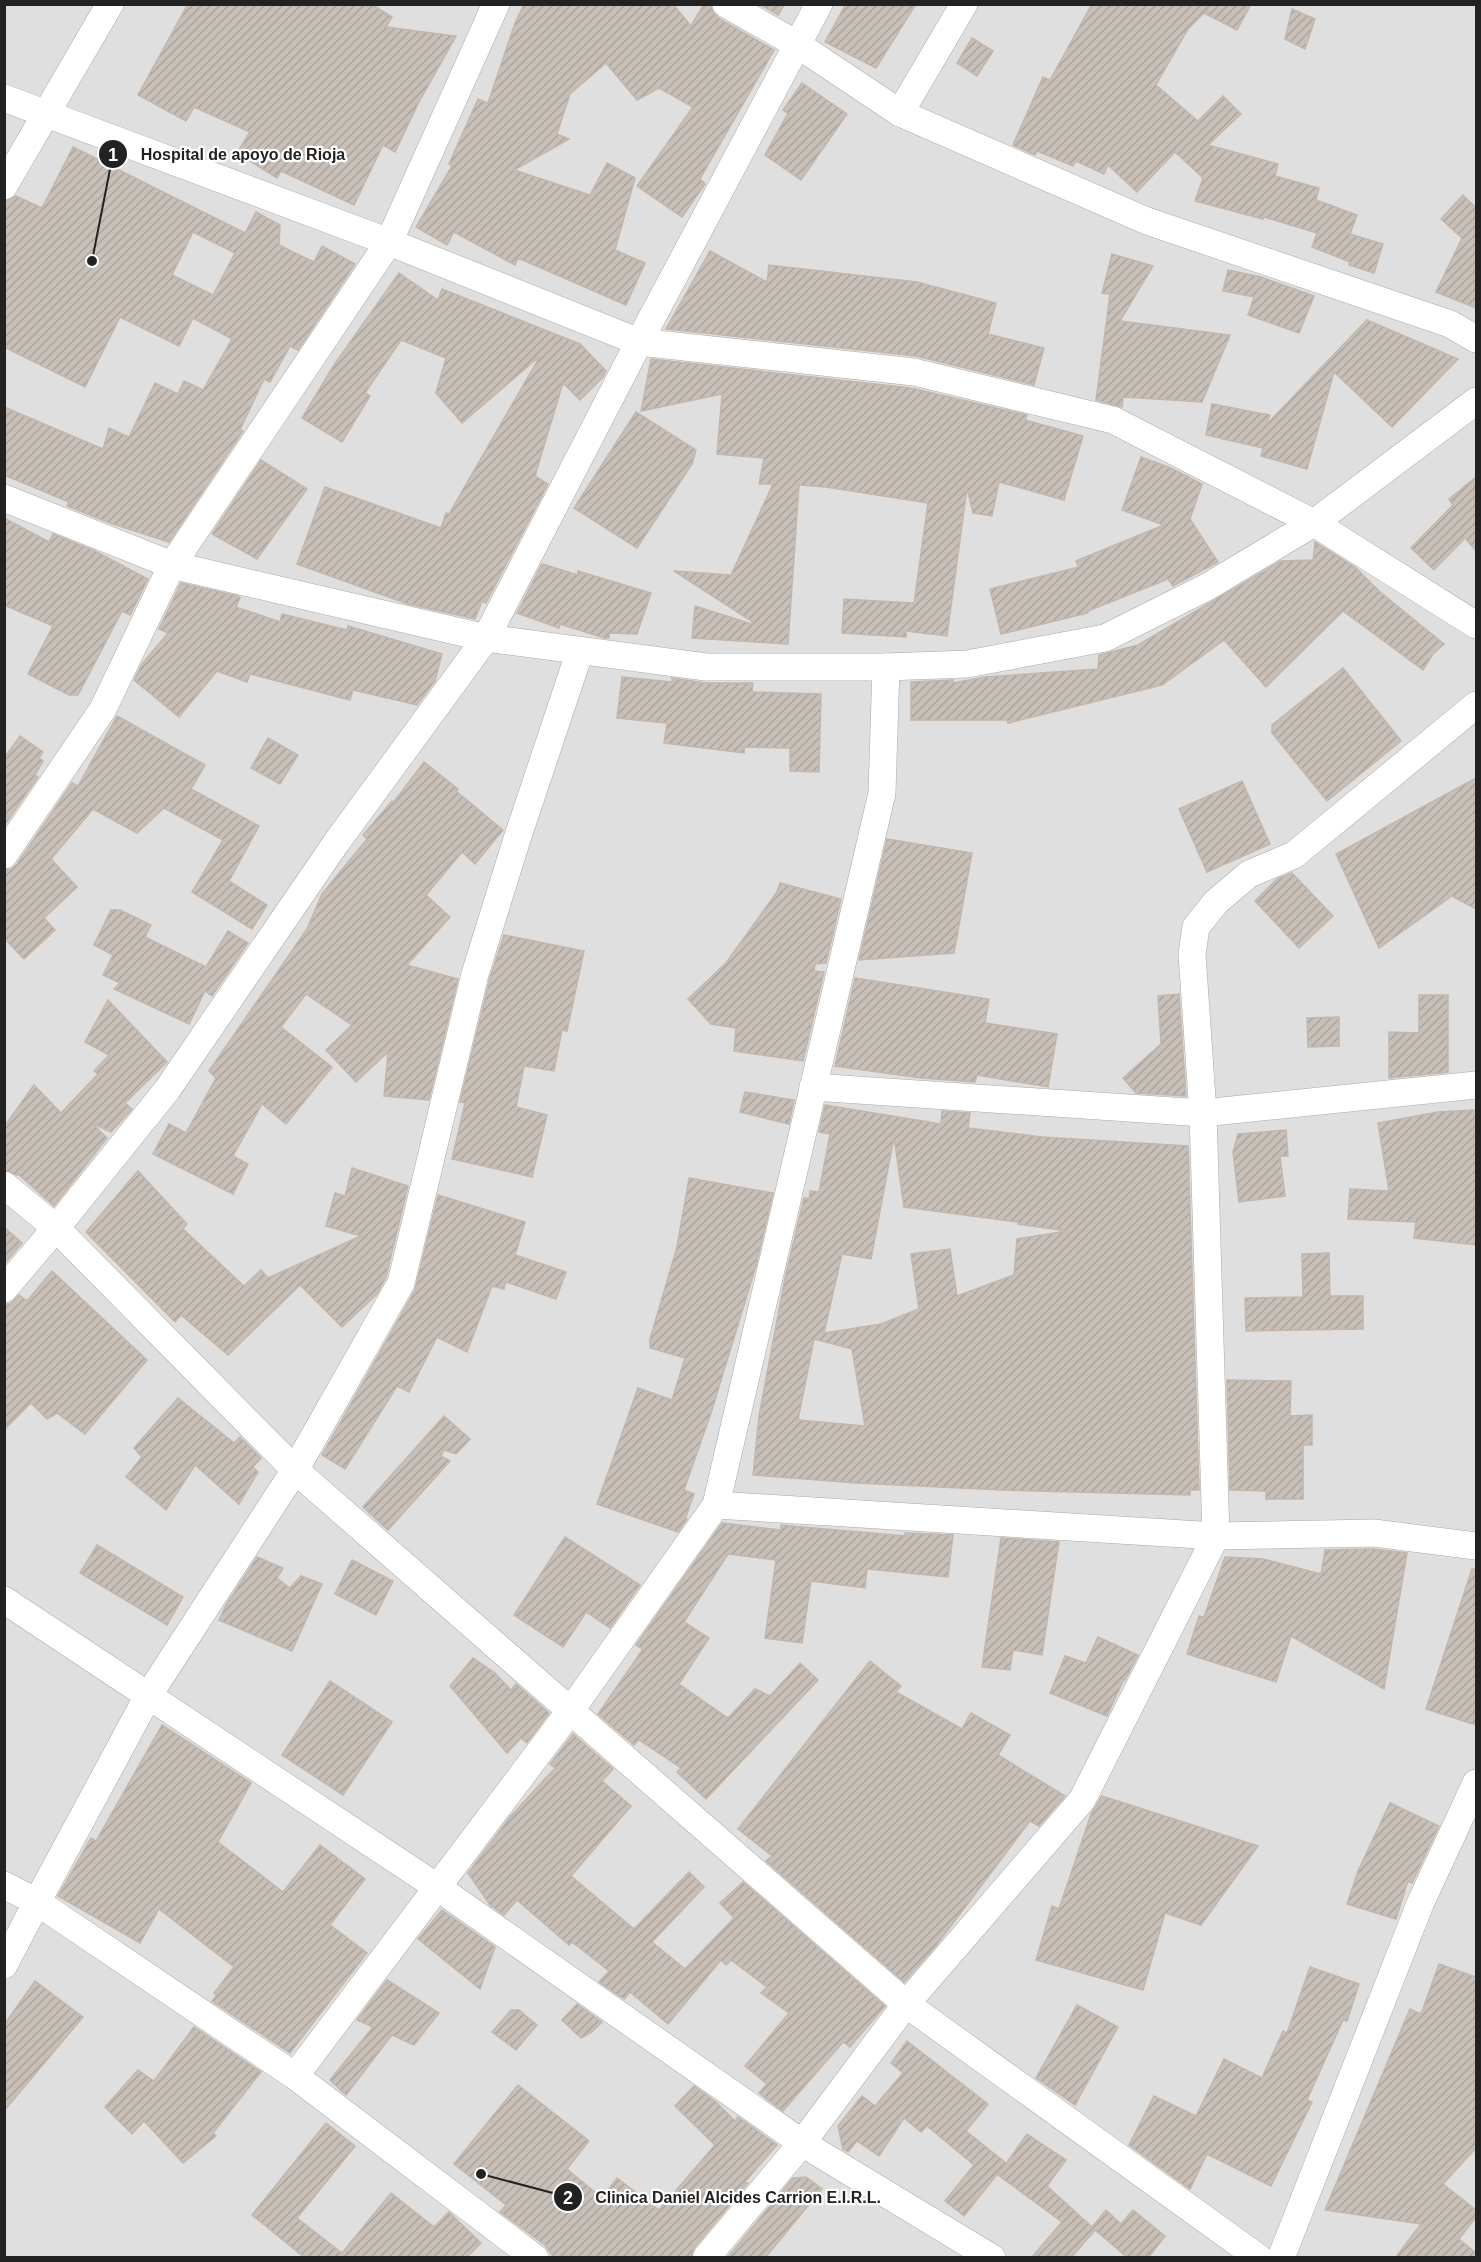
<svg xmlns="http://www.w3.org/2000/svg" width="1481" height="2262" viewBox="0 0 1481 2262" font-family="Arial,sans-serif">
	<style>
		.residential { fill: #e0dfdf }
		.building { fill: url(#building-hatch); stroke: #c4b6ab; stroke-width: 1.5; fill-rule: evenodd }
		.lines { fill: none; stroke-linecap: round; stroke-linejoin: round }
		.minor-casing { stroke: #a9a9a9; stroke-width: 28 }
		.minor { stroke: #fff; stroke-width: 27 }
		.leader { fill: none; stroke: #222; stroke-width: 2 }
		.callout-dot { fill: #222; stroke: #fff; stroke-width: 2 }
		.mark-label { font-size: 18px; text-anchor: middle; font-weight: bold; fill: #fff }
		.callout-label { font-size: 16px; text-anchor: middle; font-weight: bold; fill: #222; stroke: #fff; stroke-width: 4.5; stroke-linejoin: round; paint-order: stroke }
	</style>
	<defs>
		<pattern id="building-hatch" width="6" height="6" patternUnits="userSpaceOnUse" patternTransform="scale(1.5)"><rect width="6" height="6" fill="#c7bfb8"/><path d="M-1 1l2-2M0 6l6-6M5 7l2-2" fill="none" stroke="#aba49e"/></pattern>
	</defs>
	<rect width="100%" height="100%" fill="#f2efe9"/>
	<rect class="residential" x="5" y="5" width="1471" height="2252"/>
	<g class="building">
		<path d="M188 4H371L392 17 386 27 456 36 419 102 395 152 383 145 354 205 281 171 277 178 237 153 250 132 194 107 186 121 138 95Z"/>
		<path d="M524 4H673L691 26 704 4H710L713 12 718 18 774 50 700 179 705 184 682 217 637 186 693 107 659 88 637 100 606 63 570 94 557 134 569 139 514 170 590 195 607 163 635 178 615 250 645 263 626 305 518 258 515 265 454 232 447 245 416 227 452 166 449 164 478 99 488 103 515 23Z"/>
		<path d="M759 4H785L778 15Z"/>
		<path d="M846 4H916L876 68 825 42Z"/>
		<path d="M1092 4H1251L1237 30 1204 13 1188 29 1156 85 1198 121 1223 96 1241 114 1208 145 1278 164 1275 176 1319 188 1316 200 1357 215 1350 234 1383 244 1374 273 1349 265 1350 262 1312 247 1317 233 1264 217 1263 219 1195 201 1203 178 1175 152 1137 192 1108 165 1104 174 1076 161 1073 166 1037 151 1035 155 1013 145 1043 77 1050 80Z"/>
		<path d="M1292 9 1315 19 1305 49 1285 39Z"/>
		<path d="M972 38 993 51 977 76 957 63Z"/>
		<path d="M802 83 847 114 801 180 765 155 788 113 783 110Z"/>
		<path d="M73 147 245 233 256 212 280 225 279 245 314 262 322 246 355 264 298 350 290 346 270 382 264 379 240 430 243 431 169 542 110 523 67 506 69 502 4 475V407L103 449 109 428 129 437 155 383 178 394 184 381 203 390 232 339 193 318 179 346 120 317 85 387 4 347V202L16 196 42 208ZM193 232 235 253 213 295 172 275Z"/>
		<path d="M1463 195 1476 208V308L1436 292 1462 238 1441 219Z"/>
		<path d="M710 251 767 282 769 265 917 282 996 303 988 334 1044 348 1034 385 916 356 666 329Z"/>
		<path d="M1112 254 1153 266 1120 321 1230 335 1202 402 1123 397 1122 407 1096 400 1110 294 1102 293Z"/>
		<path d="M1228 270 1261 277 1314 296 1299 333 1248 315 1254 297 1223 291Z"/>
		<path d="M399 273 438 300 442 289 580 344 606 371 603 377 580 400 563 383 535 476 548 484 486 603 482 601 475 619 408 604 297 564 325 487 441 528 446 513 449 514 540 356 462 423 436 393 446 358 401 340 365 393 370 396 342 442 302 418 334 365Z"/>
		<path d="M1367 320 1458 359 1392 427 1334 372 1307 469 1261 456 1263 448 1206 435 1212 404 1270 415 1266 425Z"/>
		<path d="M651 359 911 388 1027 415 1025 420 1083 436 1064 500 999 482 992 516 973 513 967 488 947 636 906 631V637L842 633 844 599 914 603 928 503 826 487 799 485 788 644 692 638 695 606 752 624 753 622 674 571 731 575 773 484H759L764 458 717 454 722 394 641 411Z"/>
		<path d="M636 412 696 450 692 464 637 548 574 508Z"/>
		<path d="M1141 457 1171 468 1202 484 1190 519 1218 562 1173 586 1168 579 1088 611V613L1001 634 990 589 1079 567 1076 561 1164 525 1122 510Z"/>
		<path d="M261 460 307 489 257 559 212 534Z"/>
		<path d="M1476 477V551L1465 538 1434 570 1411 548 1453 505 1449 499Z"/>
		<path d="M4 518 49 542 53 534 95 551 148 579 130 615 122 611 78 695H69L28 674 53 626 4 605Z"/>
		<path d="M1315 542 1355 567 1379 591 1444 644 1433 654 1423 670 1343 611 1266 687 1224 640 1162 685 1008 723 1007 720H911V682L953 680V683L985 677 1098 669 1099 655 1138 645 1281 561 1313 560Z"/>
		<path d="M542 564 578 575V571L651 593 637 634 609 633V638H604L560 624 559 628 517 613Z"/>
		<path d="M181 583 238 596 240 598 236 607 280 622 282 614 347 630 348 626 442 654 435 681 417 705 353 690 350 700 250 674 247 682 217 671 179 717 134 680 142 664 168 633 159 629Z"/>
		<path d="M1343 668 1401 741 1327 801 1272 733V725Z"/>
		<path d="M622 677 672 682V678L706 683H753L752 692 821 694 819 772 790 771V748L745 747 744 753 664 743 667 723 617 718Z"/>
		<path d="M117 716 205 765 191 789 259 826 229 881 267 905 252 929 192 892 223 840 164 808 137 833 93 809 51 859 77 887 44 918 55 930 24 959 4 938V870L11 869 17 864 72 783 78 786Z"/>
		<path d="M20 736 43 752 39 758 43 761 35 775 38 777 4 826V758Z"/>
		<path d="M268 738 298 755 280 784 251 768Z"/>
		<path d="M424 762 458 789 456 791 503 830 475 864 462 852 426 895 450 917 407 965 458 979 429 1100 384 1096 388 1052 356 1082 326 1050 352 1025 306 994 281 1027 332 1067 286 1124 262 1104 233 1156 248 1164 233 1194 153 1154 169 1124 186 1133 216 1078 209 1071 307 929 322 894 367 839 363 835 392 801 393 803Z"/>
		<path d="M1476 778V909L1452 896 1379 948 1336 854Z"/>
		<path d="M1242 781 1270 844 1207 872 1179 809Z"/>
		<path d="M887 839 972 853 954 953 859 960Z"/>
		<path d="M1292 873 1333 916 1299 948 1255 901 1277 879Z"/>
		<path d="M780 883 841 899 826 963 815 964 814 971 824 972 803 1061 734 1051 736 1028 711 1024 688 999 726 963 777 892Z"/>
		<path d="M111 910H120L151 925 145 937 206 967 228 931 248 943 212 996 205 991 189 1024 114 989 120 983 103 975 113 955 94 945Z"/>
		<path d="M504 935 584 951 567 1031 562 1030 554 1071 524 1066 516 1107 547 1115 532 1177 452 1159 465 1103 460 1102 490 978Z"/>
		<path d="M855 978 989 999 985 1023 1057 1034 1048 1087 977 1075 975 1082 921 1078 835 1066Z"/>
		<path d="M1179 994 1186 1096 1136 1093 1123 1078 1161 1044 1158 996Z"/>
		<path d="M1419 995H1448V1072L1389 1078V1032L1419 1033Z"/>
		<path d="M108 1000 167 1062 125 1103 132 1109 111 1132 92 1123 107 1138 54 1206 18 1174 17 1175 4 1170V1127L34 1085 61 1113 98 1074 94 1071 109 1055 85 1042Z"/>
		<path d="M1339 1017V1046L1308 1047 1307 1018Z"/>
		<path d="M745 1092 794 1100 789 1124 740 1112Z"/>
		<path d="M825 1105 941 1124 942 1111 970 1113 968 1128 1042 1137 1188 1146 1199 1490H1190V1495L1001 1490 857 1483 753 1475 759 1416 785 1278 804 1198 809 1199 810 1191 819 1192 830 1134 819 1132ZM894 1137 904 1207 1018 1222V1224L1067 1231 1017 1239 1014 1275 957 1296 950 1249 911 1254 919 1309 881 1324 824 1333 842 1254 871 1259ZM814 1339 852 1349 865 1426 798 1420Z"/>
		<path d="M1476 1110V1245L1414 1238 1416 1222 1348 1219 1350 1189 1389 1191 1378 1123 1438 1112Z"/>
		<path d="M1286 1130 1288 1156H1280L1285 1196 1239 1202 1233 1152 1238 1134Z"/>
		<path d="M352 1168 408 1186 386 1277 377 1294 342 1327 300 1285 228 1355 181 1315 175 1322 86 1232 138 1171 187 1224 183 1229 244 1286 261 1270 268 1278 361 1236 326 1226 335 1193 345 1196Z"/>
		<path d="M689 1178 773 1193 756 1266 711 1413 684 1490 694 1494 685 1519H687L678 1532 597 1504 638 1388 672 1400 685 1358 650 1348V1339L677 1247Z"/>
		<path d="M438 1195 525 1222 515 1255 566 1272 556 1299 506 1282 504 1289 492 1286 467 1352 437 1337 409 1392 397 1386 345 1469 322 1455 415 1290Z"/>
		<path d="M4 1227 22 1243 4 1264Z"/>
		<path d="M1329 1253 1330 1296H1363V1329L1246 1331 1245 1298 1303 1297 1302 1254Z"/>
		<path d="M52 1271 147 1360 85 1434 57 1413 47 1419 31 1403 4 1430V1304H10L19 1295 27 1301Z"/>
		<path d="M1227 1380 1291 1381 1290 1416 1312 1415V1445H1303V1499H1266V1491L1230 1490Z"/>
		<path d="M178 1398 234 1443 240 1437 261 1458 253 1467 258 1472 239 1504 195 1465 166 1510 126 1477 142 1457 134 1448Z"/>
		<path d="M444 1416 470 1439 456 1454 444 1450 441 1456 450 1461 388 1530 363 1507Z"/>
		<path d="M722 1523 781 1530V1525L905 1536V1533L953 1535 948 1577 867 1569 865 1588 811 1581 802 1643 765 1638 776 1560 728 1554 684 1622 709 1638 679 1684 728 1718 755 1689 770 1696 800 1663 818 1680 706 1799 677 1772 681 1768 639 1740 634 1745 598 1714 643 1649 636 1645Z"/>
		<path d="M565 1537 640 1585 610 1628 586 1612 563 1647 514 1615Z"/>
		<path d="M1001 1538 1059 1542 1042 1655 1013 1650 1010 1670 982 1667Z"/>
		<path d="M97 1545 183 1597 167 1625 80 1573Z"/>
		<path d="M1373 1549 1407 1553 1384 1689 1291 1636 1276 1682 1187 1654 1199 1616 1204 1617 1225 1557 1263 1559 1321 1574 1325 1550Z"/>
		<path d="M257 1557 283 1568 277 1578 290 1588 301 1576 322 1584 292 1651 219 1620 226 1605Z"/>
		<path d="M352 1560 393 1581 376 1615 335 1594Z"/>
		<path d="M1472 1569H1476V1725L1426 1709Z"/>
		<path d="M1098 1637 1138 1655 1125 1680 1124 1679 1107 1716 1050 1693 1065 1656 1086 1663Z"/>
		<path d="M473 1658 495 1673 511 1690 516 1684 549 1713 527 1743 521 1738 507 1753 450 1686Z"/>
		<path d="M870 1661 901 1686 896 1692 962 1729 971 1713 1010 1735 998 1755 1065 1796 1039 1826 1030 1821 935 1947 904 1982 766 1861 772 1856 738 1829Z"/>
		<path d="M330 1681 392 1722 343 1795 282 1755Z"/>
		<path d="M162 1725 251 1783 218 1842 283 1892 320 1845 365 1879 330 1925 367 1953 290 2053 212 2001 217 1995 214 1993 234 1967 159 1909 140 1943 58 1896 91 1838 96 1841Z"/>
		<path d="M573 1734 613 1769 602 1781 631 1806 571 1876 634 1929 689 1872 704 1887 652 1942 685 1969 734 1918 720 1903 743 1882 885 2006 850 2047 843 2042 783 2111 759 2093 767 2084 745 2066 789 2013 761 1993 767 1987 731 1960 726 1965 721 1960 668 2024 630 1992 624 1999 599 1982 609 1971 572 1942 569 1945 517 1900 504 1915 490 1905 468 1873 510 1817 555 1768 550 1764Z"/>
		<path d="M1102 1796 1258 1846 1201 1925 1165 1913 1143 1990 1036 1960 1052 1906 1059 1909 1091 1814Z"/>
		<path d="M1390 1803 1439 1826 1412 1883 1408 1881 1396 1919 1347 1904 1358 1871Z"/>
		<path d="M442 1910 495 1947 480 1989 418 1939Z"/>
		<path d="M1439 1964 1476 1977V2148L1443 2184 1476 2210V2217L1459 2239 1476 2253V2258H1395L1421 2224 1325 2210 1410 2009 1421 2014Z"/>
		<path d="M1310 1967 1359 1984 1347 2021 1343 2020 1307 2100 1312 2102 1271 2186 1207 2154 1190 2189 1129 2145 1154 2096 1196 2116 1224 2059 1262 2078 1283 2031 1287 2033Z"/>
		<path d="M387 1980 439 2013 414 2045 392 2035 346 2095 330 2080 373 2027 357 2020Z"/>
		<path d="M35 1981 83 2017 4 2111V2025Z"/>
		<path d="M577 2004 602 2022 592 2032 581 2038 562 2020Z"/>
		<path d="M1077 2005 1118 2027 1075 2105 1036 2078Z"/>
		<path d="M511 2010H519L537 2025 516 2050 492 2032Z"/>
		<path d="M194 2027 261 2072 213 2133 216 2136 183 2163 144 2121 132 2134 105 2107 138 2070 154 2081Z"/>
		<path d="M907 2041 988 2104 966 2131 1006 2163 964 2216 945 2201 974 2165 927 2126 921 2132 904 2118 879 2156 857 2141 848 2152 843 2149 838 2126 862 2096 875 2106 903 2073 891 2063Z"/>
		<path d="M518 2085 589 2141 567 2169 602 2198 617 2178 659 2210 715 2145 675 2106 694 2086 716 2102 735 2121 738 2117 777 2145 744 2183H748L694 2248 691 2258H554L545 2245 500 2212 506 2205 454 2164Z"/>
		<path d="M326 2123 355 2146 297 2218 342 2253 391 2193 434 2227 449 2212 481 2243 466 2258H305L252 2215Z"/>
		<path d="M1027 2134 1066 2160 1047 2186 1092 2227 1106 2210 1121 2224 1133 2210 1165 2236 1148 2258H1128L1095 2230 1071 2258H1031L1062 2222 998 2175Z"/>
		<path d="M806 2177 822 2189 765 2258H727L793 2178Z"/>
	</g>
	<g class="lines">
		<defs>
			<g id="minor">
				<path d="M726 4 798 45 900 113 1147 221 1450 324 1476 339"/>
				<path d="M4 98 389 242 639 342 914 372 1113 420 1314 523 1476 625"/>
				<path d="M900 113 964 4"/>
				<path d="M4 186 110 4"/>
				<path d="M4 498 172 565 486 638 706 667H886L967 664 1105 638 1207 587 1314 523 1476 401"/>
				<path d="M4 855 103 709 172 565 389 242 496 4"/>
				<path d="M813 1087 1203 1113 1476 1085"/>
				<path d="M4 1185 56 1228 295 1470 906 2004 1259 2258"/>
				<path d="M4 1289 56 1228 167 1090 336 843 486 638 639 342 819 4"/>
				<path d="M716 1505 1216 1536 1374 1533 1476 1546"/>
				<path d="M4 1600 437 1887 802 2143 992 2258"/>
				<path d="M4 1885 37 1902 4 1965"/>
				<path d="M295 2076 571 1710 716 1505 882 793 886 667"/>
				<path d="M535 2258 295 2076 37 1902 148 1696 295 1470 401 1283 475 974 517 839 580 651"/>
				<path d="M706 2258 802 2143 906 2004 1082 1800 1216 1536 1203 1113 1192 954 1196 927 1216 902 1249 874 1294 855 1476 705"/>
				<path d="M1281 2258 1420 1904 1476 1783"/>
			</g>
		</defs>
		<use href="#minor" class="minor-casing"/>
		<use href="#minor" class="minor"/>
	</g>
	<path class="leader" d="M92 261L113 154M481 2174L568 2197"/>
	<g class="callout-dot">
		<circle cx="92" cy="261" r="6"/>
		<circle cx="481" cy="2174" r="6"/>
		<circle cx="113" cy="154" r="15"/>
		<circle cx="568" cy="2197" r="15"/>
	</g>
	<g class="mark-label">
		<text x="113" y="161">1</text>
		<text x="568" y="2204">2</text>
	</g>
	<g class="callout-label">
		<text x="243" y="160">Hospital de apoyo de Rioja</text>
		<text x="738" y="2203">Clinica Daniel Alcides Carrion E.I.R.L.</text>
	</g>
	<rect width="1481" height="2262" fill="none" stroke="#222222" stroke-width="12"/>
</svg>
